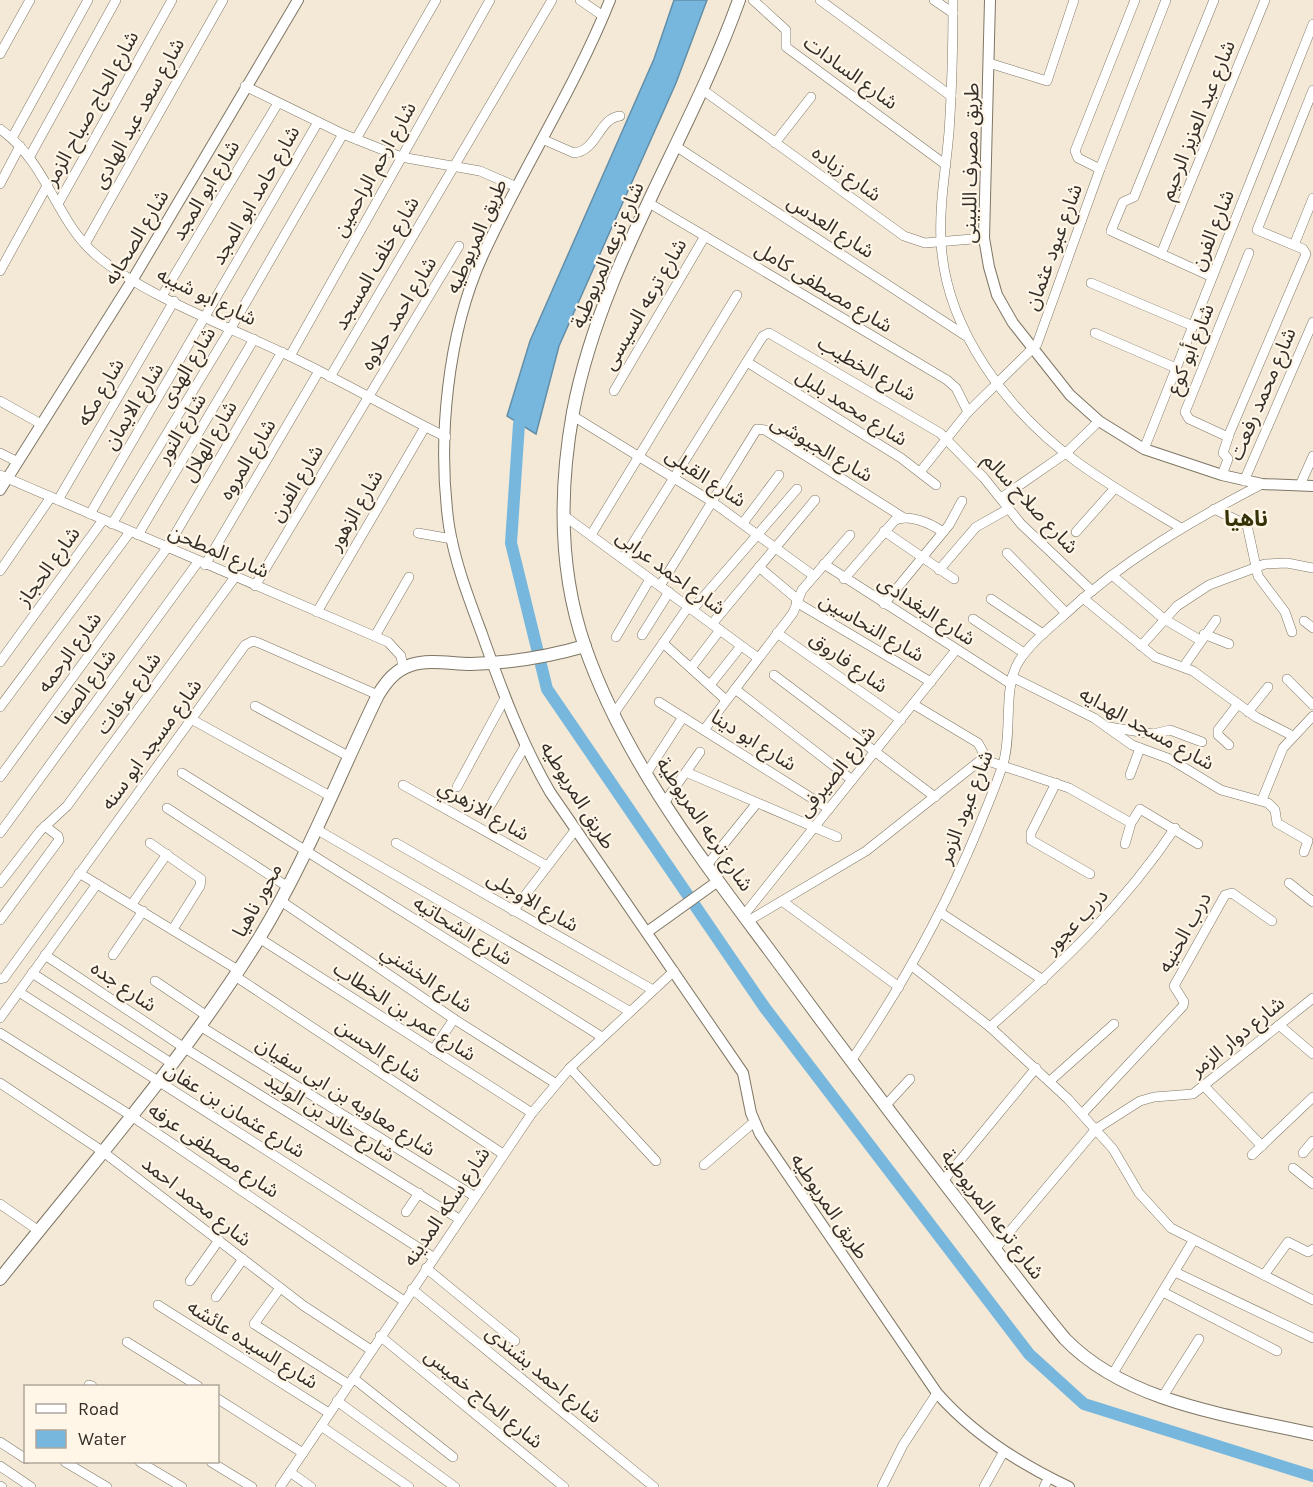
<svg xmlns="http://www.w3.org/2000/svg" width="1313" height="1487" viewBox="0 0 1313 1487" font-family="Karla,'Noto Sans Arabic',sans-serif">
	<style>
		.water { fill: #77b7de; stroke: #638ea8; stroke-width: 1.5 }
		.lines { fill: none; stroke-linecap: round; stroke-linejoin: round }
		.canal { stroke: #77b7de; stroke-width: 12 }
		.minor-casing { stroke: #7f7665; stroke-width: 10 }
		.tertiary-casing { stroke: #7f7665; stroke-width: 12 }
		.secondary-casing { stroke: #7f7665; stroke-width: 14 }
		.minor { stroke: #fff; stroke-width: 9 }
		.tertiary { stroke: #fff; stroke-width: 10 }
		.secondary { stroke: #fff; stroke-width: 12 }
		.labels { text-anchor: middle; stroke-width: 4.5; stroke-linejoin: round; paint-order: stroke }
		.street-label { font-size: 20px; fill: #343029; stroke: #fff6e8 }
		.quarter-label { font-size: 22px; font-weight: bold; fill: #333207; stroke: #fff6e8 }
	</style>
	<rect width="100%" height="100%" fill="#f3e9d6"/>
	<path class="water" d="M674 0H707L676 83 559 346 536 434 507 416 530 341 654 59Z"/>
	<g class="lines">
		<path class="canal" d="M519 424 511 543 547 689 765 1008 1029 1354 1084 1404 1313 1476"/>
		<defs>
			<g id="minor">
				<path d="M580 0 603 16"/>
				<path d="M753 0 786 30V47L946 165"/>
				<path d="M820 0 951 96"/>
				<path d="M934 0 953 13"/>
				<path d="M953 0C953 44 952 88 949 132 946 168 939 205 941 241 945 329 1008 412 1077 462 1110 486 1146 507 1181 528"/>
				<path d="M0 54 30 0"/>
				<path d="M989 63 1047 81 1074 0"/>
				<path d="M245 86 343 134 401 157 480 171 517 187"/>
				<path d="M703 90 904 236 925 243 984 238"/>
				<path d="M0 129C48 163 55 220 96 255 142 294 224 325 281 352 337 378 391 410 446 437"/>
				<path d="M12 138 88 0"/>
				<path d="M356 139 436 0"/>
				<path d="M542 139 574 153C597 151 599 118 620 116"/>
				<path d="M775 143 811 97"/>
				<path d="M677 147 966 336"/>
				<path d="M30 156 116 0"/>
				<path d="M1100 169 1078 158 1075 151 1135 0"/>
				<path d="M0 184 20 146"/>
				<path d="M59 202 172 0"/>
				<path d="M649 203 947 380 956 388 968 412"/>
				<path d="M85 244 223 0"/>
				<path d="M1294 245 1313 198"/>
				<path d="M1161 254 1265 0"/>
				<path d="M0 271 48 184"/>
				<path d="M1212 277 1111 231 1123 202 1134 197 1214 0"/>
				<path d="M1091 283 1193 326"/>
				<path d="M162 296 278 103"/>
				<path d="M1095 333 1176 368"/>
				<path d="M290 356 490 0"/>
				<path d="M747 362 901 458 936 485"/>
				<path d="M330 377 552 0"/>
				<path d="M614 391 705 236"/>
				<path d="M0 401 41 424"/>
				<path d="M573 416 711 501 814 576"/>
				<path d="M1228 437 1189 419 1185 412 1249 253"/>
				<path d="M1144 449 1313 24"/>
				<path d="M0 453 18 462"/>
				<path d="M920 472 968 412 1037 344 1100 169 1166 0"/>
				<path d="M0 475 388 642 401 656 403 668"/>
				<path d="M1222 475 1228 459 1223 453 1230 432 1306 254 1303 249 1257 230 1313 90"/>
				<path d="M1244 481 1313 322"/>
				<path d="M1300 485 1313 456"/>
				<path d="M1001 498 1066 453 1099 421"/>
				<path d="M58 500 174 301"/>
				<path d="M1214 509 1247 525 1258 576 1285 612 1292 632"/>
				<path d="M90 514 318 122"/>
				<path d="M563 515 758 658"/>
				<path d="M743 523 779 475"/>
				<path d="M112 524 231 328 343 134"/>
				<path d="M884 531 954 579"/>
				<path d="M1076 532 1115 488"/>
				<path d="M418 533 452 539"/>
				<path d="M138 535 254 339"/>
				<path d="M591 535 737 295"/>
				<path d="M1007 553 1066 613"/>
				<path d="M623 559 763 336 769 333 940 433 984 478 1021 524 1092 591"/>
				<path d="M824 564 1011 684"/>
				<path d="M205 565 319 371"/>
				<path d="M759 567 797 599"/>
				<path d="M939 570 976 527 1008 509"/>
				<path d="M0 571 51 497"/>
				<path d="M1112 575 1164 619 1200 640"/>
				<path d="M844 579 895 520C910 514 930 523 943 532"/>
				<path d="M255 586 459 246"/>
				<path d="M660 586 757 429 765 430 904 518"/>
				<path d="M1083 598 1155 657 1193 671 1256 717 1293 736"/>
				<path d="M991 599 1043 634"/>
				<path d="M796 602 931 682"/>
				<path d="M884 604 949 525 962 501"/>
				<path d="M692 610 797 489"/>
				<path d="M317 612 425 427"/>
				<path d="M973 619 1024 653"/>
				<path d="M1304 621 1313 628"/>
				<path d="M712 624 815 500"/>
				<path d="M777 633 901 720"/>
				<path d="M1204 634 1229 644"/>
				<path d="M642 635 669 592"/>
				<path d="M375 636 409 577"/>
				<path d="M616 637 650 579"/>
				<path d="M663 643 726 700"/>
				<path d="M1141 646 1177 606 1209 585 1265 564 1287 563 1313 568"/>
				<path d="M0 662 103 520"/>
				<path d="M1184 666 1216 620"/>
				<path d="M691 668 720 630"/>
				<path d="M774 675 935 797"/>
				<path d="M1012 677 1094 718 1132 745 1170 759 1221 790 1268 803 1275 810 1277 823 1308 841 1304 852"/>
				<path d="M1287 679 1313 705"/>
				<path d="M710 685 741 646"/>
				<path d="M735 689 852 780"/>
				<path d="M659 702 829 809"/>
				<path d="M913 704 978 743 983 752 982 759"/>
				<path d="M255 706 348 756"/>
				<path d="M0 707 130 532"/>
				<path d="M1248 712 1268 687"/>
				<path d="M613 715 688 607"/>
				<path d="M191 719 330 796"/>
				<path d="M1109 727 1153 734 1170 730 1202 742"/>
				<path d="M704 730 793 613 802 590 850 535"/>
				<path d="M1229 745 1218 735V730L1238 704"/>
				<path d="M686 772 837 837"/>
				<path d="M182 773 602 1037"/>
				<path d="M646 774 683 717"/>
				<path d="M1130 775 1140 748"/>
				<path d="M0 777 167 548 282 352"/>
				<path d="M1056 783 1031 833V840L1090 874"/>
				<path d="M403 785 547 866"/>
				<path d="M457 787 505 698"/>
				<path d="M1262 800 1283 748 1313 716"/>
				<path d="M664 803 700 752"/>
				<path d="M490 806 525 746"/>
				<path d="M167 808 288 887"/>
				<path d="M316 829 629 1011"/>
				<path d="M0 833 198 562"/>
				<path d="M150 843 201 879 200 886 173 929"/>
				<path d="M396 843 653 990"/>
				<path d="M1125 844 1131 823 1140 809 1198 844"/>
				<path d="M707 865 757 803"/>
				<path d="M79 873 238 970"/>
				<path d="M0 883 40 831 67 806 235 577"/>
				<path d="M1289 883 1313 902"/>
				<path d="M281 901 454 1019 555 1083"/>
				<path d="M782 901 899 987"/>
				<path d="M132 904 167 854"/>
				<path d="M513 911 576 829"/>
				<path d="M941 913 1043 980"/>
				<path d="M744 915 956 650"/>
				<path d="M0 920 59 840 58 836 45 826"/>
				<path d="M748 921 866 851 982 759 1069 788 1131 823"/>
				<path d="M259 938 532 1113"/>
				<path d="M45 955 183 1047 459 1219"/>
				<path d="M113 955 143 911"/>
				<path d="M912 966 990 1027 1068 1099 1113 1149 1139 1193 1171 1228 1313 1300"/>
				<path d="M32 973 171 1063"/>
				<path d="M235 976 503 1154"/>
				<path d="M0 979 4 978 245 645 253 641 259 643 378 695"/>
				<path d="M155 981 207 1016"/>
				<path d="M19 992 433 1257"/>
				<path d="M0 1018 97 884"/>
				<path d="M1279 1025 1313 1054"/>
				<path d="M200 1026 474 1196"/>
				<path d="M990 1027C1060 965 1122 907 1175 828"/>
				<path d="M0 1033 130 1115 404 1301"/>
				<path d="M433 1050 454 1019"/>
				<path d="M851 1061C901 988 943 913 977 831 986 809 996 786 1003 764 1013 732 1002 689 1019 661 1030 644 1047 630 1063 616 1122 561 1191 521 1262 484"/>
				<path d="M570 1068 656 1161"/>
				<path d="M1050 1081 1114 1024"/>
				<path d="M0 1083 102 1151 304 1306 371 1350"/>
				<path d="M1204 1086 1262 1146"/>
				<path d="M885 1106 910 1079"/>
				<path d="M1082 1114 1183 1006 1184 1002 1174 986 1225 895 1232 893 1272 921"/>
				<path d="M1303 1153 1313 1141"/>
				<path d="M1252 1155 1313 1097"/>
				<path d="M704 1165 754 1122"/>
				<path d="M1293 1168 1313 1184"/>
				<path d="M943 1181 1036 1068"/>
				<path d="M0 1204 39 1231"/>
				<path d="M406 1212 419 1193"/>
				<path d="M995 1249 1096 1129 1140 1101 1154 1097 1193 1094 1313 998"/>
				<path d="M426 1268 515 1341"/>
				<path d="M1175 1272 1313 1338"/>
				<path d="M1264 1275 1288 1242 1308 1252 1313 1249"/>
				<path d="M190 1281 219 1240"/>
				<path d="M280 1288 254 1324 348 1384"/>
				<path d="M412 1289 654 1487"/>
				<path d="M1163 1292 1277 1351"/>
				<path d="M216 1297 243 1259"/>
				<path d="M158 1305 329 1413"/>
				<path d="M380 1336 564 1487"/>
				<path d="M127 1342 198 1386"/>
				<path d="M1112 1375 1193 1241"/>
				<path d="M353 1378 453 1457"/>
				<path d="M89 1385 92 1386"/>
				<path d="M1163 1396 1199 1339"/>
				<path d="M218 1399 303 1453"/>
				<path d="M337 1401 455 1487"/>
				<path d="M321 1426 409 1487"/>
				<path d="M0 1442 26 1459"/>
				<path d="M65 1462 107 1487"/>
				<path d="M140 1462 182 1487"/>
				<path d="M211 1462 252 1487"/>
				<path d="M0 1466 31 1487"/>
				<path d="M290 1472 311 1487"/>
				<path d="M0 1486 2 1487"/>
				<path d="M280 1487 532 1113 570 1068 674 971"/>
				<path d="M882 1487 903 1445 937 1393"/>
				<path d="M984 1487 1004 1451"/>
				<path d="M1044 1487 1049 1477"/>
			</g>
			<g id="tertiary">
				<path d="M610 0C575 88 522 169 483 255 447 334 437 441 449 526 455 563 469 599 482 634 501 688 521 742 550 792L743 1073 751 1113 760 1134 937 1393C973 1434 1020 1464 1069 1487"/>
				<path d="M990 0 984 238 989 267 997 295 1013 323 1070 395 1099 421 1144 449 1222 475 1262 484 1313 486"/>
				<path d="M0 490 133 279 298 0"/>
				<path d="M647 932 718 881"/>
			</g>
			<g id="secondary">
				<path d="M739 0C689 140 601 265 573 412 559 490 559 572 585 647 629 773 717 878 795 985 851 1061 908 1136 966 1211 999 1254 1030 1297 1065 1339 1127 1403 1229 1415 1313 1434"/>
				<path d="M0 1279C87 1170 185 1058 258 940 306 862 338 777 378 695 386 682 395 670 411 665 429 659 452 664 471 664 510 663 547 657 585 646"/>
			</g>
		</defs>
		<use href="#minor" class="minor-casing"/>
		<use href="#tertiary" class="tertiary-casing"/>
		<use href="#secondary" class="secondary-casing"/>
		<use href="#minor" class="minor"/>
		<use href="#tertiary" class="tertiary"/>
		<use href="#secondary" class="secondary"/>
	</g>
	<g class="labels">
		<g class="street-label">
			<text transform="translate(851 72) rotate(36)" y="7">شارع السادات</text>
			<text transform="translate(91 108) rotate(-61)" y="7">شارع الحاج صباح الزمر</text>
			<text transform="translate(138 113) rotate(-61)" y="7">شارع سعد عبد الهادى</text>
			<text transform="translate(1197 120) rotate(-68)" y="7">شارع عبد العزيز الرحيم</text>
			<text transform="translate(970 163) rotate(-89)" y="7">طريق مصرف اللبينى</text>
			<text transform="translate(374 169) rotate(-61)" y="7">شارع ارحم الراحمين</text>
			<text transform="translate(847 173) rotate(36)" y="7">شارع زياده</text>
			<text transform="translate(205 190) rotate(-59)" y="7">شارع ابو المجد</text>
			<text transform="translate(255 195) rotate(-60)" y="7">شارع حامد ابو المجد</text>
			<text transform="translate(831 226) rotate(33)" y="7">شارع العدس</text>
			<text transform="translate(1212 230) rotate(-68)" y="7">شارع الفرن</text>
			<text transform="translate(476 236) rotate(-66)" y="7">طريق المريوطيه</text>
			<text transform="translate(136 237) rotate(-59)" y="7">شارع الصحابه</text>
			<text transform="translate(1053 247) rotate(-70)" y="7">شارع عبود عثمان</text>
			<text transform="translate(607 255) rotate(-67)" y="7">شارع ترعه المريوطية</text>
			<text transform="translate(376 263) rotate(-60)" y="7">شارع خلف المسجد</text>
			<text transform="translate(824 287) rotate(31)" y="7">شارع مصطفى كامل</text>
			<text transform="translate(207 296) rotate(26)" y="7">شارع ابو شيبه</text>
			<text transform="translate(644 304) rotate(-60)" y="7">شارع ترعه السيسى</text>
			<text transform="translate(398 313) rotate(-59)" y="7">شارع احمد حلاوه</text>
			<text transform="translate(1190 349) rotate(-68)" y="7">شارع أبو كوع</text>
			<text transform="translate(187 367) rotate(-59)" y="7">شارع الهدى</text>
			<text transform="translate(867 368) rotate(30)" y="7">شارع الخطيب</text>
			<text transform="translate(100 392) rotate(-60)" y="7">شارع مكه</text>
			<text transform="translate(1262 394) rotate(-67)" y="7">شارع محمد رفعت</text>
			<text transform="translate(133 406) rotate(-59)" y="7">شارع الايمان</text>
			<text transform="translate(852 407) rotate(32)" y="7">شارع محمد بلبل</text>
			<text transform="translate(181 428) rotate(-59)" y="7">شارع النور</text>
			<text transform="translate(209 441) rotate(-60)" y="7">شارع الهلال</text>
			<text transform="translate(822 448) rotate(30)" y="7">شارع الجيوشى</text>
			<text transform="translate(247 459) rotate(-59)" y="7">شارع المروه</text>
			<text transform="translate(706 477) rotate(33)" y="7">شارع القبلى</text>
			<text transform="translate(296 483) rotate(-59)" y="7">شارع الفرن</text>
			<text transform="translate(1031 503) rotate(47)" y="7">شارع صلاح سالم</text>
			<text transform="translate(355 510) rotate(-60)" y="7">شارع الزهور</text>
			<text transform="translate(219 551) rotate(23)" y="7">شارع المطحن</text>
			<text transform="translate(48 566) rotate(-54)" y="7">شارع الحجاز</text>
			<text transform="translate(671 572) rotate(36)" y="7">شارع احمد عرابى</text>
			<text transform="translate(927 610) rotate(33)" y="7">شارع البغدادى</text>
			<text transform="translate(872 627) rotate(30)" y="7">شارع النحاسين</text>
			<text transform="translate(69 652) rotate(-54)" y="7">شارع الرحمه</text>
			<text transform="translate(849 662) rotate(35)" y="7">شارع فاروق</text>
			<text transform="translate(85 687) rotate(-54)" y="7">شارع الصفا</text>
			<text transform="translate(128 693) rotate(-54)" y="7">شارع عرفات</text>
			<text transform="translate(1147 728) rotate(29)" y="7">شارع مسجد الهدايه</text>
			<text transform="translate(754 740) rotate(32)" y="7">شارع ابو دينا</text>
			<text transform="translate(151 744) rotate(-54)" y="7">شارع مسجد ابو سنه</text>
			<text transform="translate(836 771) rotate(-51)" y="7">شارع الصيرفى</text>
			<text transform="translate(578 795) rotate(58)" y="7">طريق المريوطيه</text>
			<text transform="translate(965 807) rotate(-69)" y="7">شارع عبود الزمر</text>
			<text transform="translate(484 810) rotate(30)" y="7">شارع الازهري</text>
			<text transform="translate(705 824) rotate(56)" y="7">شارع ترعه المريوطية</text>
			<text transform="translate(257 900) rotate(-61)" y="7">محور ناهيا</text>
			<text transform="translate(533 901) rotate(30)" y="7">شارع الاوجلى</text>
			<text transform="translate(1076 921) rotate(-46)" y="7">درب عجور</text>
			<text transform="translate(463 930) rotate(32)" y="7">شارع الشحاتيه</text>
			<text transform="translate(1184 932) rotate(-61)" y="7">درب الحنيه</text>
			<text transform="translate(427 978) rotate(34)" y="7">شارع الخشني</text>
			<text transform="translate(124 986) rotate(34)" y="7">شارع جده</text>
			<text transform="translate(405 1011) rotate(33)" y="7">شارع عمر بن الخطاب</text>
			<text transform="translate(1237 1036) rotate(-39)" y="7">شارع دوار الزمر</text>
			<text transform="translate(379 1050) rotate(34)" y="7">شارع الحسن</text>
			<text transform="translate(346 1096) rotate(32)" y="7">شارع معاويه بن ابى سفيان</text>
			<text transform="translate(235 1110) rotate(32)" y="7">شارع عثمان بن عفان</text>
			<text transform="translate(330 1117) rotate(32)" y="7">شارع خالد بن الوليد</text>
			<text transform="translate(214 1150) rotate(34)" y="7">شارع مصطفى عرفه</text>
			<text transform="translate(197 1201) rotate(38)" y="7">شارع محمد احمد</text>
			<text transform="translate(446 1206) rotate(-56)" y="7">شارع سكه المدينه</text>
			<text transform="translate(830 1206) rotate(56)" y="7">طريق المريوطيه</text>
			<text transform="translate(993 1214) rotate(53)" y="7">شارع ترعه المريوطية</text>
			<text transform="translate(253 1344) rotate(32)" y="7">شارع السيده عائشه</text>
			<text transform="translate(544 1374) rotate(39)" y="7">شارع احمد بشندى</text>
			<text transform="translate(484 1398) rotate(39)" y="7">شارع الحاج خميس</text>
		</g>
		<g class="quarter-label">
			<text x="1246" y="526">ناهيا</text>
		</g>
	</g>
	<rect x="24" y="1385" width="195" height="78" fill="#fff6e8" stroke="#aea79c" stroke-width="1.5"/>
	<rect x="36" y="1404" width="30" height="9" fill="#ffffff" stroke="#aea79c" stroke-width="1.5"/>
	<text x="78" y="1415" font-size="18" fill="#343029">Road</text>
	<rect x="36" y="1430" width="30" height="18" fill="#77b7de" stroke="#aea79c" stroke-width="1.5"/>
	<text x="78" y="1445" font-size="18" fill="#343029">Water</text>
</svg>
